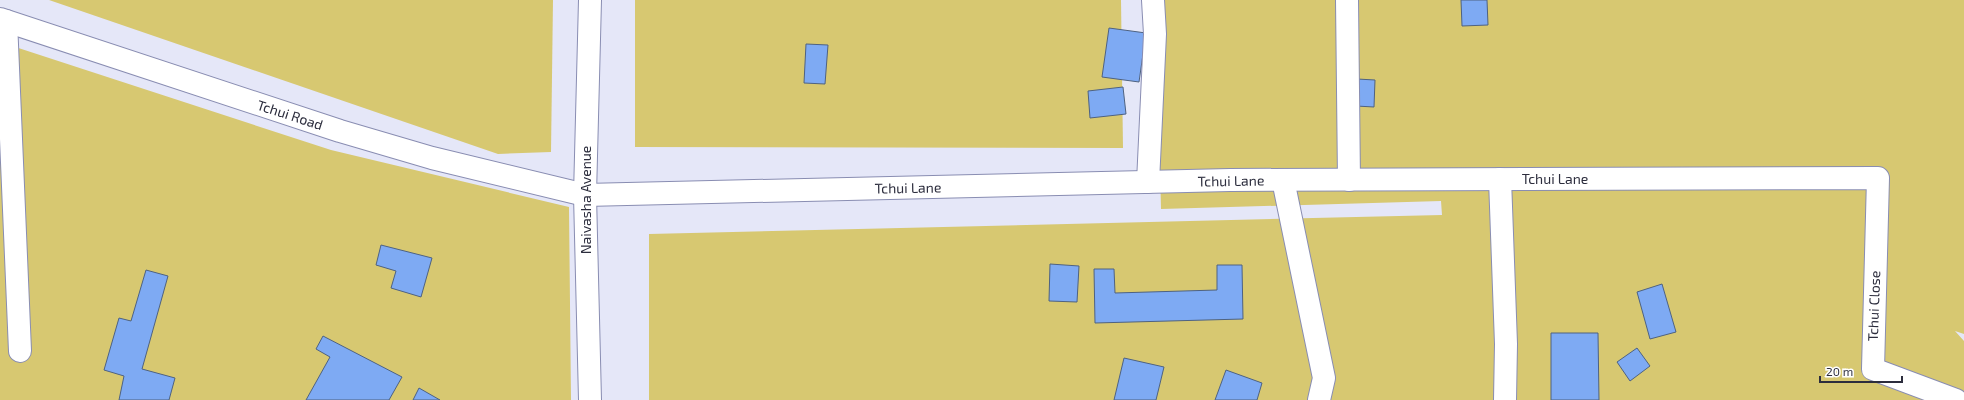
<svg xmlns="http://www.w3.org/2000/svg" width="1964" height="400" viewBox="0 0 1964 400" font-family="'Exo 2',sans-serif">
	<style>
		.green { fill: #d7c871 }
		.building { fill: #7eaaf3; stroke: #4e6281 }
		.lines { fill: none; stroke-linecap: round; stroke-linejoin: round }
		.minor-casing { stroke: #898db2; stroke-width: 24 }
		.minor { stroke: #fff; stroke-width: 22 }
		.labels { text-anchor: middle; stroke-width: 4; stroke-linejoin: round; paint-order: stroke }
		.street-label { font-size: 14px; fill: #2c2d3d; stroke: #fff }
	</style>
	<rect width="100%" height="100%" fill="#e5e7f8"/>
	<g class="green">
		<path d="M49 0H553L551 152 498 154Z"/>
		<path d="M635 0H1121L1123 148 635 147Z"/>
		<path d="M1156 0H1964V334L1955 331 1964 341V400H649V234L1442 215 1441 201 1161 209Z"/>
		<path d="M0 42 331 150 569 207 571 400H0Z"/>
	</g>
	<g class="building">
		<path d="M1461 0H1487L1488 25 1462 26Z"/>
		<path d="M1109 28 1146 33 1139 82 1102 77Z"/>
		<path d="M806 44 828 45 825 84 804 83Z"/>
		<path d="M1357 79 1375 80 1374 107 1356 106Z"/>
		<path d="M1123 87 1126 114 1090 118 1088 91Z"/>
		<path d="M381 245 432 258 421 297 391 288 396 271 376 265Z"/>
		<path d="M1050 264 1079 266 1077 302 1049 301Z"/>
		<path d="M1217 265H1242L1243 319 1095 323 1094 269H1114L1115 293 1217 290Z"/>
		<path d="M146 270 168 276 142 369 175 378 169 400H119L124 376 104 370 119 318 131 321Z"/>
		<path d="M1662 284 1676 332 1650 339 1637 292Z"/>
		<path d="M1551 333H1598L1599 400H1551Z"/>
		<path d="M323 336 402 377 389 400H306L330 357 316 349Z"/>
		<path d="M1637 348 1650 366 1630 381 1617 362Z"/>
		<path d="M1124 358 1164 367 1156 400H1114Z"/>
		<path d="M1226 370 1262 383 1257 400H1215Z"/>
		<path d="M419 388 440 400H413Z"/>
	</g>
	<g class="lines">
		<defs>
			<g id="minor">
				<path d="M590 0 585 195 590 400"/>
				<path d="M1347 0 1349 180"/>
				<path d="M0 19 340 131 432 158 585 195 1230 180 1878 178 1873 369 1956 400"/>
				<path d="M6 21 20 351"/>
				<path d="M1500 179 1506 344 1505 400"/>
				<path d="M1283 180 1324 378 1319 400"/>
				<path d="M1148 182 1155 34 1153 0"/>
			</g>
		</defs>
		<use href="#minor" class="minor-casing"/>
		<use href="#minor" class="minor"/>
	</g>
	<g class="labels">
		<g class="street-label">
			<text transform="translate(290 115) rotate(18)" y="5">Tchui Road</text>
			<text x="1555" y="184">Tchui Lane</text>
			<text transform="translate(1231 181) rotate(-1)" y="5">Tchui Lane</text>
			<text transform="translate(908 188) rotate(-1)" y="5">Tchui Lane</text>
			<text transform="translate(586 200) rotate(-90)" y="5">Naivasha Avenue</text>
			<text transform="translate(1874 306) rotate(-88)" y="5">Tchui Close</text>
		</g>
	</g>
	<path d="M1820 376v6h82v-6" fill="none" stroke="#2c2d3d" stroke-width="2"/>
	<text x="1826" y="376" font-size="12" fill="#2c2d3d" stroke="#ffffff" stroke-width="3" paint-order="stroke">20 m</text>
</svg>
